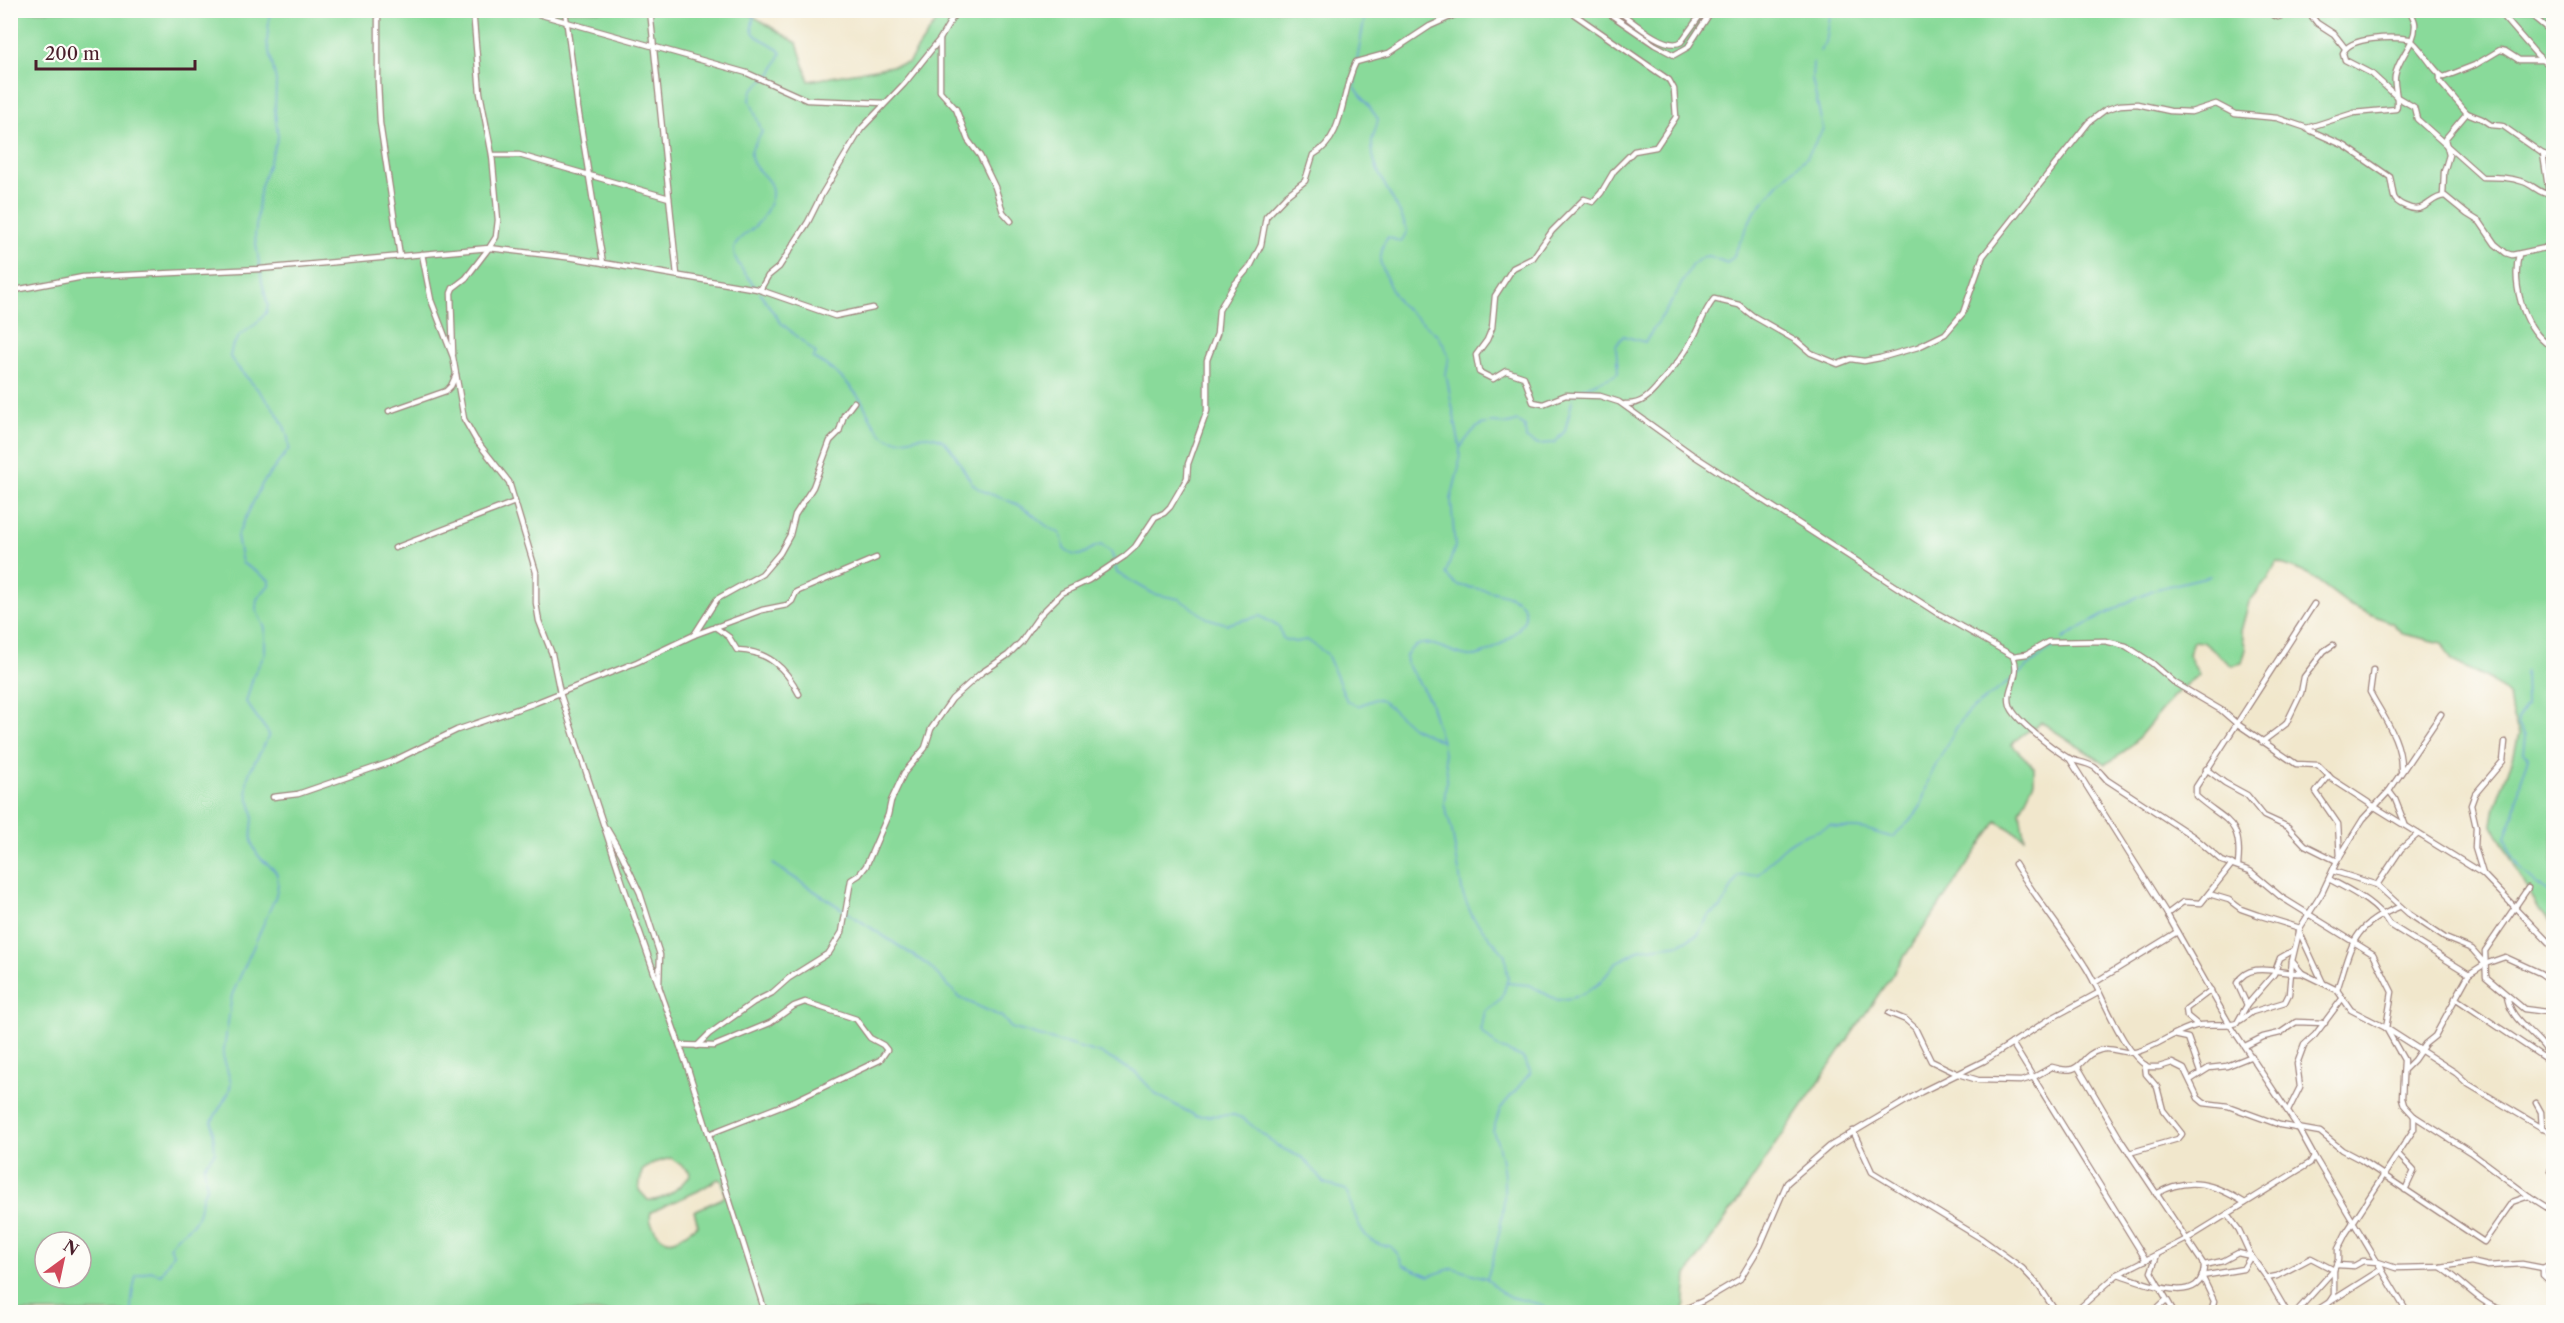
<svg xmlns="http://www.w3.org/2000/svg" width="2564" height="1323" viewBox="0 0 2564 1323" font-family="'Libre Caslon Text',serif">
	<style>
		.green { fill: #89da9a; stroke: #6a7c62; stroke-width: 1.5; fill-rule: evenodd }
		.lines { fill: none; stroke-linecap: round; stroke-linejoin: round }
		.stream { stroke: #6a9dd5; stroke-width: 1.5 }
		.street-casing { stroke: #9e837c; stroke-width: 7 }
		.street { stroke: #fff; stroke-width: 4.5 }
	</style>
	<rect width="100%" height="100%" fill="#fdfcf7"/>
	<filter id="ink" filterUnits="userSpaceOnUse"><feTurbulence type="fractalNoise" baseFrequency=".0167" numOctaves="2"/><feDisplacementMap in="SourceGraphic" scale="12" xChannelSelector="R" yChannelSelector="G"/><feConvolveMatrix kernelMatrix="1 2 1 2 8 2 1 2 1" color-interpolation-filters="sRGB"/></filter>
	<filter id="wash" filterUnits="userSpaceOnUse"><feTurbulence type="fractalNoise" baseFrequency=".008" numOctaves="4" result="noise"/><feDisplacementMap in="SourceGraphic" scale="24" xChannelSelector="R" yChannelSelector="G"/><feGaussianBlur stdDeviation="1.35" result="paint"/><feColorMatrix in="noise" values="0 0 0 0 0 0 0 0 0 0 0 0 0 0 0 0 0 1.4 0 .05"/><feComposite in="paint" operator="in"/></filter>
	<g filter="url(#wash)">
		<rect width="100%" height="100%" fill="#f1e7cc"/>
		<path class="green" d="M944 10 2553 11V924L2539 910 2492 824 2495 806 2513 758 2519 734 2512 715 2509 696 2491 680 2452 661 2442 643 2403 634 2392 623 2351 606 2308 574 2277 562 2268 579 2249 602 2241 631 2246 649 2242 663 2232 666 2203 642 2193 641 2188 654 2199 675C2161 698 2144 745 2105 764L2041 722C2031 731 2019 734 2012 745L2034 767V782L2020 811 2024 838 1997 821 1687 1275 1684 1312H11L10 11H745L797 43 809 81 908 63ZM671 1158 689 1171 690 1175C680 1187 664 1202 648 1200L639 1190 642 1171 653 1163ZM718 1179 722 1181 725 1194 723 1198 694 1211 698 1225C682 1234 670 1252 655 1230 651 1223 649 1220 651 1212L698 1191ZM45 1242H81V1278H45Z"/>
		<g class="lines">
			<g class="stream">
				<path d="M1820 51 1826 42 1831 10"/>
				<path d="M1357 60 1366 10"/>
				<path d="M1355 70V87L1378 119C1377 127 1373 134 1372 142 1371 176 1399 200 1407 231L1401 242 1388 237 1383 245 1380 261 1389 285 1399 303 1436 334 1444 345 1449 357 1446 374 1460 447 1459 467 1451 499 1455 547 1446 573C1449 579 1452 582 1458 585 1472 590 1541 591 1522 624 1513 638 1485 658 1468 656 1445 653 1424 630 1406 655L1407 664 1429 699 1442 742 1447 772 1444 804 1452 831 1463 895 1473 918 1505 955 1508 978 1502 998 1485 1011 1481 1031 1499 1048 1522 1057 1531 1072 1500 1109 1493 1131C1514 1181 1502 1229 1487 1279L1506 1296 1539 1304 1550 1312"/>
				<path d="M755 287C749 278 734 262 734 251 734 238 750 233 757 224 764 217 768 209 771 200 778 175 749 174 751 152 752 146 759 138 762 132L750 100 752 90 772 73 781 53C765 33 743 45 756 10"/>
				<path d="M760 293 780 322 816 353 813 358C831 367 846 380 858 396 868 409 871 425 883 435 902 449 920 429 940 439 954 445 964 476 975 486 984 494 999 496 1009 501 1022 506 1033 514 1044 524 1058 536 1061 525 1064 549 1082 564 1085 548 1101 545L1111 552 1114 560"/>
				<path d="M1575 394C1586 383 1605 382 1618 373L1616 346 1623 336 1645 342 1674 298 1691 266 1702 257 1709 256 1727 263 1733 257 1753 214 1778 184 1807 157 1823 129 1812 79 1813 63"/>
				<path d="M1461 447C1467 439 1474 426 1485 424 1498 420 1503 428 1517 421L1525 427 1526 439 1538 444 1554 443 1565 431 1573 397"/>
				<path d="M1115 565 1117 573 1154 594 1179 599 1207 618 1227 624 1260 616 1279 627 1283 639 1295 642 1307 640 1327 654 1347 701 1358 706 1375 699 1383 701 1412 727 1441 741"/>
				<path d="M2063 639 2082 627 2139 596 2156 589 2210 576"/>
				<path d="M2525 670 2526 705 2518 718V724L2525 736 2523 753 2529 758 2521 780 2514 814 2505 837C2511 862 2531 883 2554 895"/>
				<path d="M2016 676 2057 644"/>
				<path d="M773 864 928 965 960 998 1002 1017 1011 1028 1102 1054 1136 1073 1157 1095 1196 1116 1234 1115 1244 1119 1277 1146 1303 1158 1324 1183 1346 1190C1355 1214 1360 1246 1390 1246L1397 1253 1403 1265 1429 1276 1453 1268 1486 1278"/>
				<path d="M1507 983 1529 985 1557 1000 1572 998 1586 992 1600 983 1615 964 1641 949 1680 944 1698 934 1709 915 1721 908 1738 876 1758 874C1773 860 1783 844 1803 836 1813 831 1820 832 1830 825 1845 831 1852 826 1864 829 1873 831 1882 835 1892 837L1912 819 1921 806 1929 778 1956 728 1967 713 2012 679"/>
				<path d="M132 1312C129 1302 134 1288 136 1276L150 1271 161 1274 173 1254 170 1246C175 1234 187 1232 194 1222 202 1212 199 1198 207 1187L204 1166 215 1152 212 1121 229 1092 231 1083 223 1056 232 995 275 898C286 861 263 871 254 848 249 838 253 826 253 816 253 807 247 798 247 789 245 768 263 754 269 734L246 702 254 674 265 654V628L256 610 257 599 269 585V580L242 563 237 536 262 484 289 449C290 413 248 384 230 357L232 347 240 335 256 324 266 313 268 306 262 282 255 237 260 189 278 137 275 112 276 80 267 42 270 10"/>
			</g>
		</g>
	</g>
	<g filter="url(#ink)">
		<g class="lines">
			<defs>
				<g id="street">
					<path d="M378 10V82L380 123 400 256"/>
					<path d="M524 10 747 73 807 100 885 103"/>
					<path d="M565 10 578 108 603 263"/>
					<path d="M650 10 677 275"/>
					<path d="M1568 10 1669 80 1674 89 1676 117 1656 147 1634 151 1614 171 1601 193 1593 202 1584 199 1552 231 1533 258 1513 268 1495 296 1492 328 1487 340 1476 355 1479 372 1493 379 1506 371 1524 377 1533 402 1543 404 1566 395 1600 396 1619 402 1693 455 1937 613 2013 656C2022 677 2005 688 2010 705 2013 719 2055 750 2068 758 2076 762 2086 762 2094 767 2099 770 2103 776 2107 780L2194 837 2222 861 2250 871 2281 897 2373 954 2392 992 2386 1028 2404 1060 2402 1098 2404 1105 2414 1116 2470 1152 2529 1196"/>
					<path d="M1604 10 1655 45 1674 55 1688 47 1712 10"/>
					<path d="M1617 10C1631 20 1665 51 1681 42L1704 10"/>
					<path d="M2262 10 2278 17 2301 10"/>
					<path d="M2307 10 2317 23 2334 34 2345 48"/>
					<path d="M2498 10 2537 55 2554 69"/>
					<path d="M2525 10 2554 34"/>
					<path d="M940 40V91L956 109 968 140 980 156 995 187 1003 212 1011 221"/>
					<path d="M2542 60H2519L2505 51 2500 50 2475 65 2444 77C2434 73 2422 47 2409 39 2393 37 2350 36 2343 53L2345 60 2372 74 2397 97 2414 107 2417 119 2482 177C2497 177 2509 177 2524 182 2533 185 2540 194 2549 194L2554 202"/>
					<path d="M2440 75V82L2467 113 2445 139 2449 155 2444 172 2443 196"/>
					<path d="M2467 113 2482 119 2491 125 2503 126 2543 154 2554 157"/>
					<path d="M2307 129 2345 146 2390 177C2392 184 2392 190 2394 197 2396 202 2400 204 2405 206 2426 216 2428 197 2445 196L2467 214 2480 222 2495 244 2506 253 2512 255 2545 248 2554 250"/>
					<path d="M2543 154 2549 194"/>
					<path d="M492 155H519L669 198"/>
					<path d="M2545 248 2554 239"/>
					<path d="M422 254 431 300 453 357 464 419 476 440 509 482 536 572V603L539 621 552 654 560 693 625 890 688 1069 765 1312"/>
					<path d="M2519 254C2512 282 2522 324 2546 343L2554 340"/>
					<path d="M760 290 768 276 779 267 808 222 822 194 861 129 904 84 940 39 957 10"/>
					<path d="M10 291 83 277 260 269 489 248 496 237 498 220 492 155 480 93 473 10"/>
					<path d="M453 354 451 293 453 288 466 278 489 248 574 258 757 289 835 316 873 308"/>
					<path d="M1625 404C1643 405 1651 394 1662 381 1673 368 1684 356 1692 340 1700 326 1704 311 1714 299L1739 305 1753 316 1797 341 1811 353 1838 364 1851 359 1864 361 1880 358 1918 347 1945 334 1963 313 1983 256 2089 122 2105 110 2120 105 2137 104 2170 111 2191 112 2216 104 2235 114 2277 118 2307 128 2354 113 2396 109C2400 99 2393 87 2395 76 2398 57 2416 44 2415 24 2415 19 2411 15 2410 10"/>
					<path d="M389 411 446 391 451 386 456 375"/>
					<path d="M395 548 515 502"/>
					<path d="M715 627 729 637 737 650C768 651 786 668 799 694"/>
					<path d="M694 635 717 599 762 574 780 553 790 535 795 515 813 487 830 441 839 432 844 415 854 402"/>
					<path d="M2013 656 2027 654 2048 642 2105 641 2126 646 2152 663 2175 683 2221 710 2236 723 2296 764 2318 765 2332 779 2375 807 2483 874 2554 948"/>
					<path d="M2373 670 2370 692C2383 717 2402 740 2401 770"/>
					<path d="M2441 714 2389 791 2363 819 2337 861 2322 893 2300 928 2292 961 2302 973 2337 990 2351 1010 2386 1028 2456 1073 2468 1084 2554 1135"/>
					<path d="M2262 742 2286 724 2301 693 2304 677 2324 651 2333 645"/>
					<path d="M2069 758 2167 914 2230 1025 2298 1127 2314 1156 2310 1163 2187 1239 2118 1274 2075 1312"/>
					<path d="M2206 769 2225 783 2247 795 2264 816 2288 827 2305 845 2337 861"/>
					<path d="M2329 776 2316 792 2338 824 2340 857"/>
					<path d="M2389 791 2395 799 2405 824"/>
					<path d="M273 797 298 794 391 762 457 730 535 703 637 662 694 635 762 610 787 605 792 601 796 592 876 558"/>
					<path d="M607 829 621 853 640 893 660 955 659 986"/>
					<path d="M2418 834 2401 849 2377 885 2409 914 2445 938 2472 949 2485 964"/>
					<path d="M2015 864C2037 900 2063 931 2085 966 2103 993 2120 1050 2148 1067H2159L2172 1063 2184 1069 2198 1098 2204 1103 2228 1106 2280 1125 2320 1132 2342 1150 2361 1160 2484 1242 2512 1202 2529 1196 2554 1212"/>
					<path d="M2238 865C2243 819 2225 822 2196 796V787L2314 604"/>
					<path d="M2333 871 2377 885"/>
					<path d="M2483 874 2475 848 2476 827 2471 805 2475 794 2503 761 2505 742"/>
					<path d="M2329 879C2351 891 2376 902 2389 924L2469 974"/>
					<path d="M2528 888 2485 951 2486 977 2524 1009 2554 1013"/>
					<path d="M2209 894 2229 900 2241 909 2258 915 2300 928"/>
					<path d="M2167 914 2183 902 2201 903 2232 864"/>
					<path d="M2299 931 2323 983"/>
					<path d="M2094 983 2177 932"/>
					<path d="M2337 990C2352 945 2351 926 2399 907"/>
					<path d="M2507 995C2509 1024 2545 1036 2552 1062"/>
					<path d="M2455 998 2552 1063"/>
					<path d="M2247 1005 2237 983C2250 959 2281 975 2302 973"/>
					<path d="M1889 1013 1906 1020 1915 1028 1931 1061 1958 1074 1978 1080 2021 1081 2034 1077 2052 1067C2085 1077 2077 1056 2100 1050 2113 1046 2124 1055 2136 1052 2157 1047 2174 1031 2195 1026 2209 1022 2223 1027 2237 1023L2247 1005 2274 974 2280 958 2294 950"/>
					<path d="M2241 1020 2252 1012 2285 1002 2289 994 2292 961"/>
					<path d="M2198 1025 2187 1016 2186 1009 2211 990"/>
					<path d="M2174 1035 2188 1038 2200 1072"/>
					<path d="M2012 1043 2146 1260"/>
					<path d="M680 1045 714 1046 770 1023 794 1006 805 1002 856 1019 870 1038 883 1045 887 1050 880 1060 796 1100 709 1134"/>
					<path d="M697 1046 709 1034 754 1002 772 993 789 978 829 953 842 932 851 880 859 875 866 866 888 815 891 801 904 773 925 748 931 729 952 699 981 673 1008 655 1021 642 1040 615 1062 593 1089 580 1125 556 1135 547 1155 517 1164 513 1170 507 1187 478 1188 464 1207 411V360L1217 334 1219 310 1234 285 1251 265 1261 245 1266 217 1287 195 1305 181 1313 155C1346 137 1340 92 1356 62L1389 53 1430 26 1466 10"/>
					<path d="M2245 1046 2263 1037 2280 1033 2296 1022 2325 1023"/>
					<path d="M2078 1067 2122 1142 2204 1265C2204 1310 2140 1281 2118 1274"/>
					<path d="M2405 1069 2414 1060 2425 1044 2435 1036 2469 974 2485 964 2505 957 2540 973 2554 983"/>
					<path d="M2190 1080 2209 1068 2227 1066 2252 1056"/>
					<path d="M2536 1103 2541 1112 2542 1129"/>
					<path d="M2288 1111 2300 1087 2297 1064 2304 1045 2315 1035 2342 999"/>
					<path d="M1853 1131 1872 1172 1982 1239 2022 1268 2039 1286 2056 1312"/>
					<path d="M2553 1148 2554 1150"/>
					<path d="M2129 1153 2178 1139 2182 1134 2163 1110 2157 1087 2146 1074 2145 1065"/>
					<path d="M2398 1154 2414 1171 2405 1190"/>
					<path d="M2314 1156 2407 1312"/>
					<path d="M2550 1171 2554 1164"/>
					<path d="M2156 1194C2189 1175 2215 1184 2245 1203"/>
					<path d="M2228 1215 2239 1230 2251 1256 2267 1278 2277 1276 2311 1258 2334 1270V1295L2328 1304"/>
					<path d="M2157 1255 2151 1272 2174 1312"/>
					<path d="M2204 1265 2223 1261 2238 1253 2251 1256 2243 1269 2202 1276 2214 1301 2211 1312"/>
					<path d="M2337 1265 2354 1266 2363 1261 2378 1262 2396 1268 2441 1267 2471 1262 2488 1266 2522 1264 2543 1268 2554 1262"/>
					<path d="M2441 1267C2460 1279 2481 1305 2503 1310 2511 1313 2516 1308 2525 1312"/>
					<path d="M2543 1268V1275L2554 1285"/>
					<path d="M2267 1278 2287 1312"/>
					<path d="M1678 1312 1703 1301 1740 1279 1760 1246 1787 1183 1830 1146 1921 1092 1984 1061 2050 1019 2098 993"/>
					<path d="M2153 1312 2166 1300"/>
					<path d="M2296 1312 2334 1270 2338 1260V1249L2346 1233 2414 1129V1116"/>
					<path d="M2314 1312 2382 1269"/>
				</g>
			</defs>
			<use href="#street" class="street-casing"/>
			<use href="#street" class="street"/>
		</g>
	</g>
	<rect width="2564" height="1323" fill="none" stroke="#fdfcf7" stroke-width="36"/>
	<g transform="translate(63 1260) rotate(33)"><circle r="28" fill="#fdfcf7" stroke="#b5a4a5" stroke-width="1.5"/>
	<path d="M0-4.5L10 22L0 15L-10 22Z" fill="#d1495b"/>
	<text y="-9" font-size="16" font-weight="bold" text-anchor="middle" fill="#4a1f2b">N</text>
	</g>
	<path d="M36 60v9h159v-9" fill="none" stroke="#4a1f2b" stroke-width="3"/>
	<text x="45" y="60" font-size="18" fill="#4a1f2b" stroke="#fdfcf7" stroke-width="4.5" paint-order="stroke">200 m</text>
</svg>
